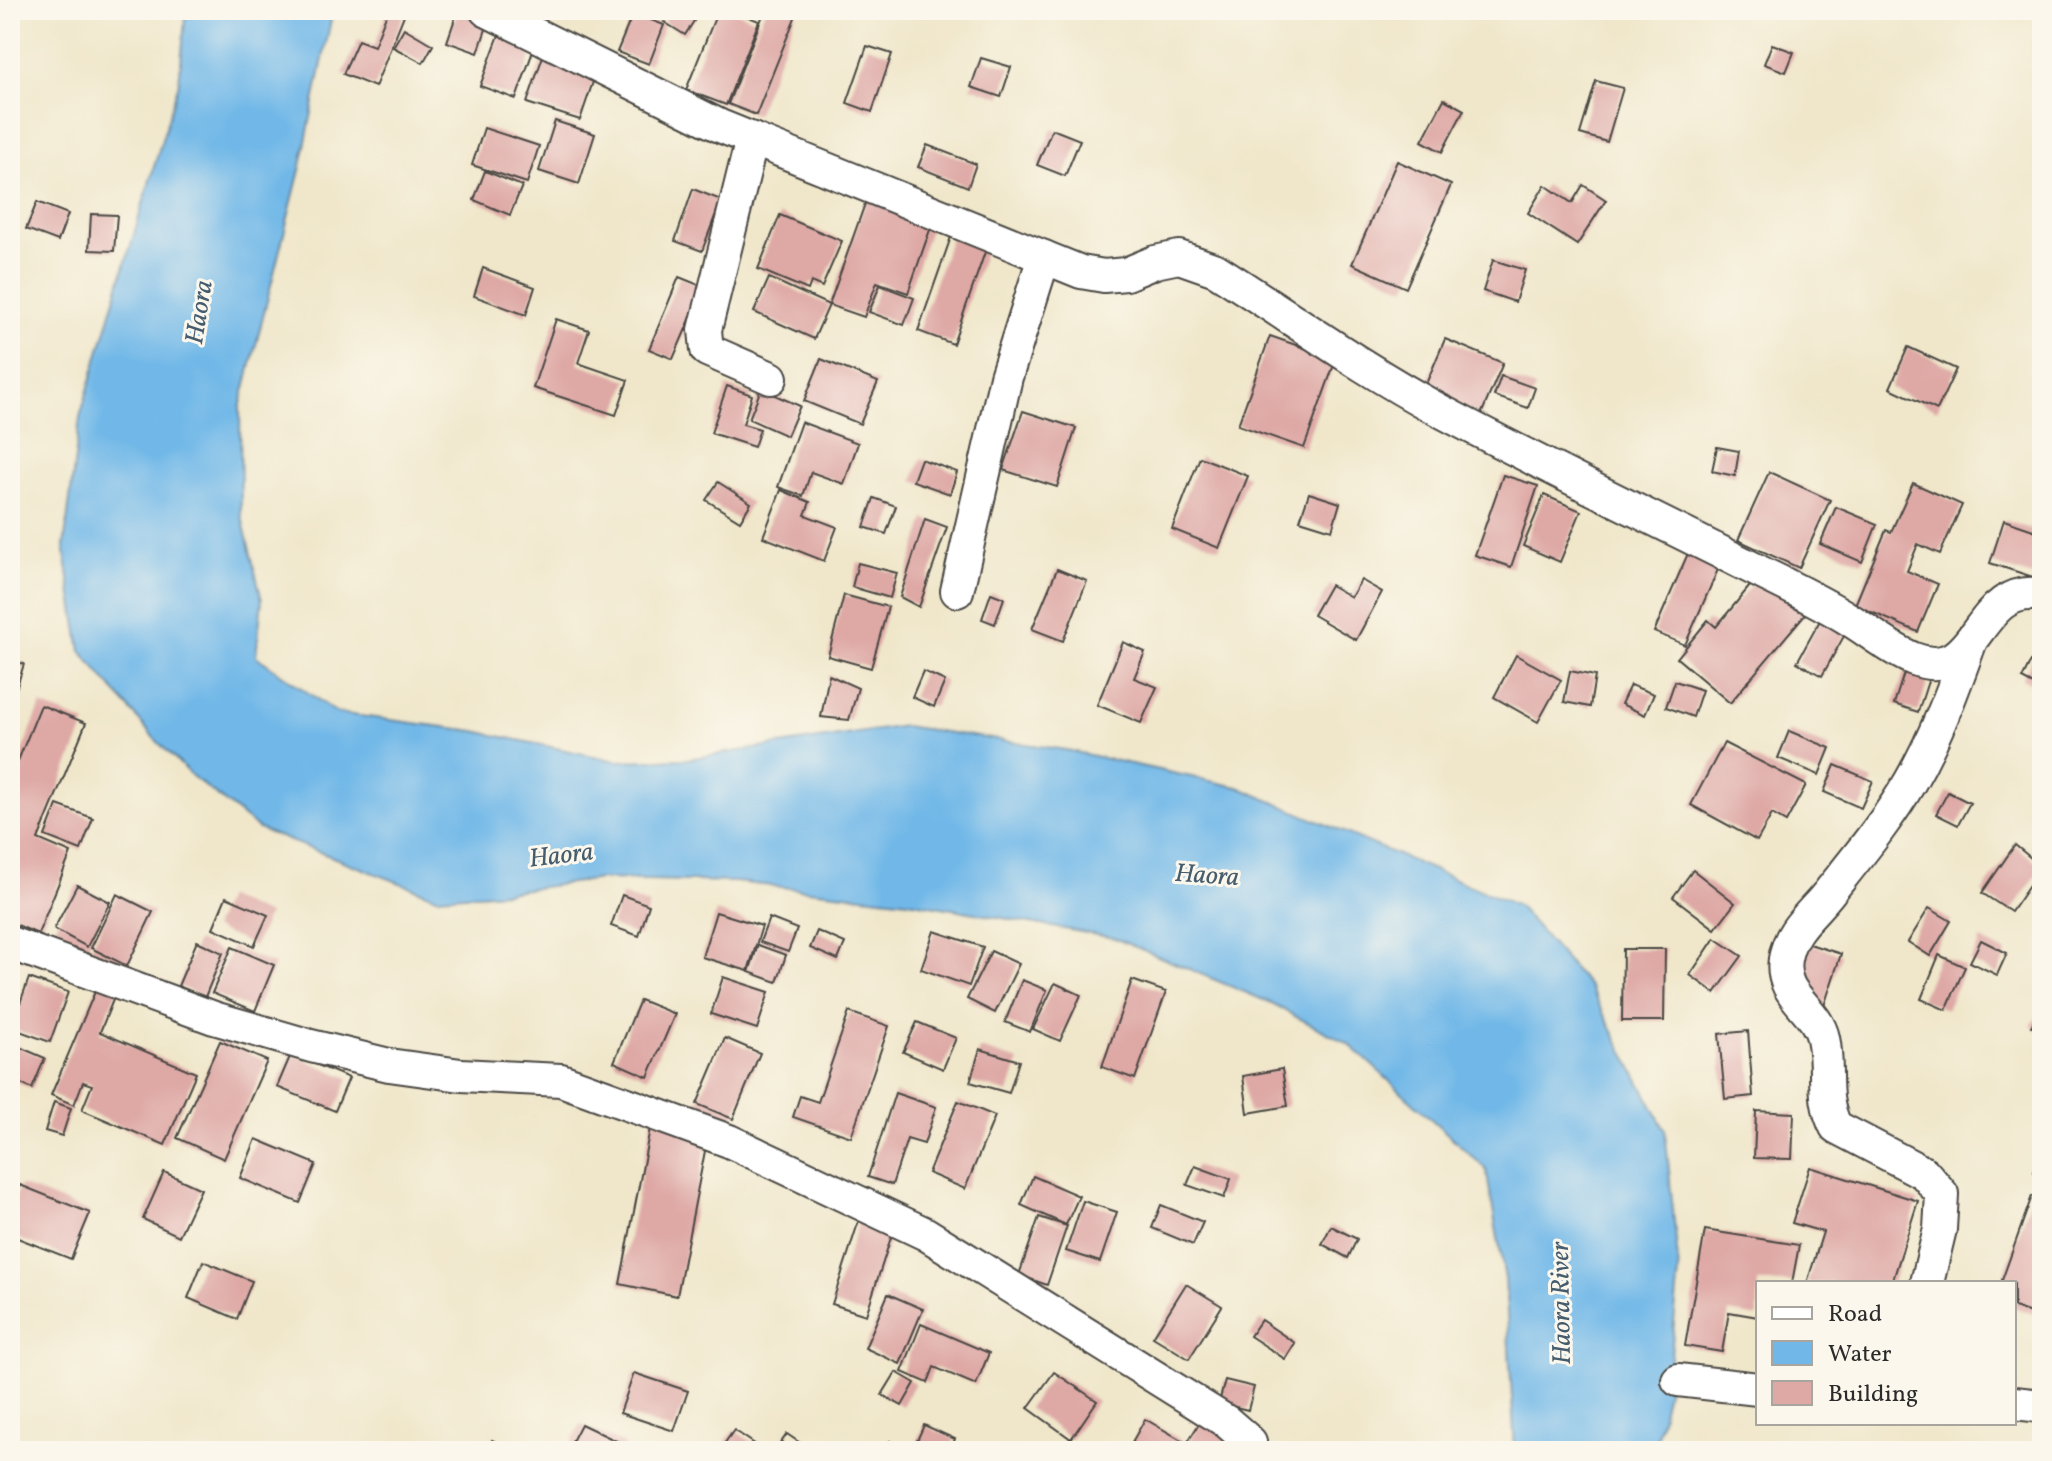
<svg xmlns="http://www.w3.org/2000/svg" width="2052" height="1461" viewBox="0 0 2052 1461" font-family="Vollkorn,serif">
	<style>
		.water { fill: #71b8e8; stroke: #4e728a; stroke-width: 2 }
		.building { fill: #dea8a5 }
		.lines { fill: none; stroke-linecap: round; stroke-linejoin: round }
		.minor-casing { stroke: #494743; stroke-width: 36 }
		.minor { stroke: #fff; stroke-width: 32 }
		.labels { text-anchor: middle; stroke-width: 6; stroke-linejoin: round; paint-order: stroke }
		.water-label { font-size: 26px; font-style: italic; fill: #445c6d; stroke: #fbf7ec }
	</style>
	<rect width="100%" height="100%" fill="#fbf7ec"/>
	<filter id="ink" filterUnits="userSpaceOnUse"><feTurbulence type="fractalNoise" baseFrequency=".0125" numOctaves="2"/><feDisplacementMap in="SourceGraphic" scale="16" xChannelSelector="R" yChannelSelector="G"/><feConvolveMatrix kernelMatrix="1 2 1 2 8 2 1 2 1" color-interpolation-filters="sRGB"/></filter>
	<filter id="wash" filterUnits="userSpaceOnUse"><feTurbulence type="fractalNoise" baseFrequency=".006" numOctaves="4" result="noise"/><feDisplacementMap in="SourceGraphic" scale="32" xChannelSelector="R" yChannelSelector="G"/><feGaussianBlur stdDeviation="1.8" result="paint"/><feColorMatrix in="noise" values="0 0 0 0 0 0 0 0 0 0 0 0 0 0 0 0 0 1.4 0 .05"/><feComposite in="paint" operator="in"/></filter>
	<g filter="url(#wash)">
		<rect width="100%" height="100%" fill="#f0e7cb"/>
		<path class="water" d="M186 10H333L301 166 240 408 241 513 262 600 256 656 337 713 475 731 617 761 687 759 904 726 1066 750 1238 787 1518 906 1589 986 1665 1130 1679 1271 1668 1386 1654 1451H1515L1505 1279 1486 1169 1349 1044 1266 1001 1114 938 908 901 735 882 601 879 505 892 437 897 259 829 192 776 154 738 81 651 64 547 80 417 179 82Z"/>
		<g id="blocks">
			<g class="building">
				<path d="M388 10H406L375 87 343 74 358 40 374 46Z"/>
				<path d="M458 10 490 17 478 53 447 42Z"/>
				<path d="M672 10H701L685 35 664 22Z"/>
				<path d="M718 10H731L759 21 726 105 686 90Z"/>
				<path d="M765 10H798L756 115 728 104Z"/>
				<path d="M633 13 664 25 649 64 617 52Z"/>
				<path d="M404 28 433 45 423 63 393 47Z"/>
				<path d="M499 35 534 48 516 99 480 86Z"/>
				<path d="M1772 44 1794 52 1786 72 1764 64Z"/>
				<path d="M867 46 892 54 872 112 847 103Z"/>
				<path d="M543 56 596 73 580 120 527 103Z"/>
				<path d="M981 58 1011 67 1001 97 971 87Z"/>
				<path d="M1596 81 1623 88 1607 142 1580 134Z"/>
				<path d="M1444 99 1464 110 1442 152 1422 141Z"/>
				<path d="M555 121 595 134 579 184 539 171Z"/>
				<path d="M484 128 539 146 527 183 472 165Z"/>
				<path d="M1052 129 1080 140 1065 176 1037 165Z"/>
				<path d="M927 145 976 164 968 187 918 167Z"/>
				<path d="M1397 161 1451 185 1406 288 1352 264Z"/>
				<path d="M485 171 522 186 510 215 474 200Z"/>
				<path d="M1545 185 1572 203 1583 185 1606 200 1577 245 1528 213Z"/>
				<path d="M693 189 721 200 702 251 675 241Z"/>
				<path d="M867 198 933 221 908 293 877 282 864 317 829 305Z"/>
				<path d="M37 202 68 214 58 241 26 229Z"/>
				<path d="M91 214 117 215 114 251 89 250Z"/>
				<path d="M780 215 842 241 822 287 811 282 808 290 758 269Z"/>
				<path d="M951 237 986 249 953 344 918 331Z"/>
				<path d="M1493 260 1525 270 1515 302 1483 291Z"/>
				<path d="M483 268 535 287 526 315 474 296Z"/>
				<path d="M679 277 704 287 673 359 649 349Z"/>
				<path d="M769 278 829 305 814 339 754 312Z"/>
				<path d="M880 285 914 298 904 325 869 312Z"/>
				<path d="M556 319 589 330 578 363 628 380 616 415 533 388Z"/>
				<path d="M1270 336 1336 359 1304 448 1238 425Z"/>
				<path d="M1445 339 1503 363 1481 415 1423 391Z"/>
				<path d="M1908 347 1956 369 1937 410 1890 388Z"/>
				<path d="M821 359 878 382 860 424 804 401Z"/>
				<path d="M1501 376 1535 388 1528 408 1494 396Z"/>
				<path d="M727 386 752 395 743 424 760 429 754 447 711 433Z"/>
				<path d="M761 389 800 406 787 436 749 419Z"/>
				<path d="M1023 411 1076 428 1057 487 1003 470Z"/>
				<path d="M801 422 858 443 844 484 811 472 803 496 778 487Z"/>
				<path d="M1717 447 1739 451 1735 476 1712 471Z"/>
				<path d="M1200 457 1248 476 1219 548 1172 529Z"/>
				<path d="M921 459 957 472 950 494 913 481Z"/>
				<path d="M1769 472 1830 500 1799 568 1738 540Z"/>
				<path d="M1503 475 1538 486 1511 567 1475 555Z"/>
				<path d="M718 482 751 503 740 521 706 500Z"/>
				<path d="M1913 483 1962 505 1940 554 1918 544 1907 571 1938 584 1918 632 1855 605 1886 530 1891 532Z"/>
				<path d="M781 490 810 502 805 515 837 527 824 561 763 537Z"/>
				<path d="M1309 493 1340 503 1332 530 1300 520Z"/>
				<path d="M1544 495 1581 511 1560 562 1523 546Z"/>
				<path d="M874 498 896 506 886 534 864 527Z"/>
				<path d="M1836 507 1877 524 1862 562 1820 544Z"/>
				<path d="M925 519 947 527 919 607 900 597Z"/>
				<path d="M2004 520 2042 533V580L1990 563Z"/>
				<path d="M1692 544 1723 558 1685 645 1654 632Z"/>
				<path d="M858 563 897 573 890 598 852 587Z"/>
				<path d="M1057 569 1087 581 1063 641 1032 629Z"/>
				<path d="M1759 575 1805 614 1730 703 1677 658 1708 620 1716 627Z"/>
				<path d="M1361 580 1382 592 1356 640 1313 615 1330 585 1351 597Z"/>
				<path d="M991 593 1004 598 995 624 982 619Z"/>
				<path d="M844 595 888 607 871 668 828 656Z"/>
				<path d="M1824 613 1849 627 1822 676 1797 662Z"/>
				<path d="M2042 639V686L2041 689 2022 679Z"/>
				<path d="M1123 642 1145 652 1134 678 1157 687 1141 723 1097 705Z"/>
				<path d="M1516 655 1561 680 1538 722 1494 697Z"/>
				<path d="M10 660 24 664 11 705H10Z"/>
				<path d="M1906 667 1930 675 1918 712 1894 704Z"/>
				<path d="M923 671 945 681 934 707 912 697Z"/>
				<path d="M1570 671 1595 676 1590 707 1564 702Z"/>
				<path d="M829 675 858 688 849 720 821 717Z"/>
				<path d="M1675 681 1702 690 1693 717 1666 707Z"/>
				<path d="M1630 685 1654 694 1645 715 1621 704Z"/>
				<path d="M41 705 86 723 38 839 71 853 38 934 10 922V780Z"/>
				<path d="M1789 731 1830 748 1819 775 1778 758Z"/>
				<path d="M1724 743 1806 785 1786 822 1772 814 1757 841 1691 805Z"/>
				<path d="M1835 765 1873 781 1861 808 1824 792Z"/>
				<path d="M1948 792 1970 803 1958 825 1936 814Z"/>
				<path d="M57 805 93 818 81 850 45 836Z"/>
				<path d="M2015 845 2042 867 2011 912 1982 893Z"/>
				<path d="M1693 870 1735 903 1715 929 1673 897Z"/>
				<path d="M77 885 110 902 87 947 54 929Z"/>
				<path d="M117 894 153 912 127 966 91 948Z"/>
				<path d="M622 895 649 905 639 936 611 926Z"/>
				<path d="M226 897 268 915 254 946 213 928Z"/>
				<path d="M1929 908 1951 921 1930 956 1908 942Z"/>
				<path d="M716 912 762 926 748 971 702 957Z"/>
				<path d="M769 918 797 929 788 952 760 942Z"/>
				<path d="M817 931 845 943 838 960 810 948Z"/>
				<path d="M934 931 983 947 969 986 921 969Z"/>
				<path d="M1715 938 1742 956 1715 993 1690 975Z"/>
				<path d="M1981 940 2007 953 1997 975 1970 962Z"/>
				<path d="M197 941 223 953 205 997 178 986Z"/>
				<path d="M1803 942 1841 954 1824 1006 1787 995Z"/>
				<path d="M758 945 786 955 777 982 749 972Z"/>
				<path d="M232 947 274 965 255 1011 212 993Z"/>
				<path d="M1623 949H1665L1664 1021H1622Z"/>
				<path d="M991 951 1019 964 995 1013 967 999Z"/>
				<path d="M1939 955 1965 967 1946 1010 1921 999Z"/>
				<path d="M723 977 769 992 757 1029 711 1014Z"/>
				<path d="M29 978 68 992 50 1042 11 1028Z"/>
				<path d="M1022 980 1047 990 1030 1032 1005 1022Z"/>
				<path d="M1132 980 1166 992 1135 1079 1102 1067Z"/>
				<path d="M99 982 117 990 100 1032 196 1073 165 1145 82 1110 92 1085 83 1082 74 1105 51 1095Z"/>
				<path d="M1055 983 1081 995 1060 1041 1033 1029Z"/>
				<path d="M640 1000 675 1014 648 1077 614 1062Z"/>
				<path d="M2042 1010V1033L2031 1026Z"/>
				<path d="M849 1012 889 1026 851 1137 793 1117 800 1096 818 1102Z"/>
				<path d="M917 1022 956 1038 943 1069 903 1052Z"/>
				<path d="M1748 1031 1753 1096 1725 1099 1719 1034Z"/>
				<path d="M725 1038 760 1053 733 1119 697 1104Z"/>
				<path d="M220 1041 267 1061 224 1159 177 1138Z"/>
				<path d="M10 1043 45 1058 32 1089 10 1079Z"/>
				<path d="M980 1049 1019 1061 1009 1093 970 1082Z"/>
				<path d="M291 1054 349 1078 335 1111 277 1087Z"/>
				<path d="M1282 1069 1288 1106 1248 1113 1243 1076Z"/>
				<path d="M895 1093 936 1107 924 1144 907 1139 892 1185 868 1177Z"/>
				<path d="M958 1101 995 1116 965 1189 928 1173Z"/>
				<path d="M54 1102 71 1108 62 1136 45 1131Z"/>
				<path d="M1756 1111 1794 1113 1792 1159 1754 1158Z"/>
				<path d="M652 1118 709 1130 677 1296 620 1284Z"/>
				<path d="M256 1139 316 1164 300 1203 240 1178Z"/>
				<path d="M2042 1141V1174L2034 1172Z"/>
				<path d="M1195 1166 1231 1179 1224 1198 1187 1185Z"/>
				<path d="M1810 1167 1918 1201 1892 1283H1807L1823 1232 1792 1223Z"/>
				<path d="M164 1172 201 1189 179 1236 143 1219Z"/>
				<path d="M1033 1176 1079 1196 1066 1225 1021 1205Z"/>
				<path d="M20 1185 90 1213 71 1259 10 1235V1211Z"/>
				<path d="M2032 1196 2042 1200V1298L2036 1315 2014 1307V1283H2001Z"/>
				<path d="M1083 1201 1117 1212 1100 1262 1066 1251Z"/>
				<path d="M1161 1205 1203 1222 1193 1245 1152 1228Z"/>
				<path d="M860 1217 894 1228 866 1315 832 1304Z"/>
				<path d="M1039 1217 1067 1226 1047 1285 1019 1275Z"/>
				<path d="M1331 1226 1357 1239 1348 1258 1322 1244Z"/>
				<path d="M1705 1230 1799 1245 1792 1283H1758V1317L1729 1312 1722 1352 1685 1346Z"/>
				<path d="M203 1261 252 1281 237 1319 188 1298Z"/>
				<path d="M1186 1284 1222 1306 1189 1359 1153 1337Z"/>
				<path d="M888 1294 923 1309 900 1364 865 1348Z"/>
				<path d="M1261 1320 1295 1343 1285 1359 1250 1336Z"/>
				<path d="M921 1324 989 1353 976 1385 934 1367 928 1383 902 1372Z"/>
				<path d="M896 1372 915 1383 902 1406 882 1395Z"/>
				<path d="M1054 1372 1097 1401 1071 1439 1028 1408Z"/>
				<path d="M634 1373 688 1391 674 1431 620 1413Z"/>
				<path d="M1225 1380 1254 1387 1248 1410 1219 1403Z"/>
				<path d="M1204 1416 1239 1439 1231 1451H1182Z"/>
				<path d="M1145 1419 1183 1441 1178 1451H1149L1132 1442Z"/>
				<path d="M581 1424 625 1445 623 1451H578L569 1447Z"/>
				<path d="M924 1425 955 1439 950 1451H923L914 1447Z"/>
				<path d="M734 1430 765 1451H719Z"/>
				<path d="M787 1434 812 1451H775Z"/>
				<path d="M492 1440 512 1451H486Z"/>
				<path d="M890 1441 906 1451H884Z"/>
			</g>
		</g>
	</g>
	<g filter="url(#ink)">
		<use href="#blocks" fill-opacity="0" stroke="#494743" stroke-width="2"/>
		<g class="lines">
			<defs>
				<g id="minor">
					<path d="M486 10 720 126 1081 272 1104 276 1126 274 1155 262 1179 257 1216 270C1289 316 1361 368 1437 409 1544 466 1653 518 1762 573 1790 587 1820 601 1847 618 1869 631 1891 650 1914 659 1980 685 1974 582 2042 595"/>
					<path d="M752 139 705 330 707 350 771 378"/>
					<path d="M957 591 1006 377 1044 257"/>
					<path d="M10 943 214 1018 311 1046 389 1065 461 1075 561 1080 729 1141 926 1234 1227 1422 1250 1442 1251 1451"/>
					<path d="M1927 1283 1940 1229 1942 1194 1924 1173 1836 1127C1820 1097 1830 1069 1823 1038 1816 1007 1779 996 1785 959 1790 928 1813 914 1831 890 1858 856 1888 820 1910 782 1935 739 1953 690 1970 643"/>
					<path d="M1678 1380 1758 1389"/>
					<path d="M2014 1403 2042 1406"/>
				</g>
			</defs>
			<use href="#minor" class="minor-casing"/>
			<use href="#minor" class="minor"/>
		</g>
	</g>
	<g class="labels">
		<g class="water-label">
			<text transform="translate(198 312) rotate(-81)" y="9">Haora</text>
			<text transform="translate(561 854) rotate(-7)" y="9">Haora</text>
			<text transform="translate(1207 874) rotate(4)" y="9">Haora</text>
			<text transform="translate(1560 1303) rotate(-91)" y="9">Haora River</text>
		</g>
	</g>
	<rect width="2052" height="1461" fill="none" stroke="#fbf7ec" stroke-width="40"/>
	<rect x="1756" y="1281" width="260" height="144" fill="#fbf7ec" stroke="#a8a59f" stroke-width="2"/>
	<rect x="1772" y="1307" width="40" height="12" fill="#ffffff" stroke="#a8a59f" stroke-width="2"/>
	<text x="1828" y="1321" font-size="24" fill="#2b2b2b">Road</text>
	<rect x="1772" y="1341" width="40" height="24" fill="#71b8e8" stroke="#a8a59f" stroke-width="2"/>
	<text x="1828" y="1361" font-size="24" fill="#2b2b2b">Water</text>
	<rect x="1772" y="1381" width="40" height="24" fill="#dea8a5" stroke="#a8a59f" stroke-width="2"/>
	<text x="1828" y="1401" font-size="24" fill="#2b2b2b">Building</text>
</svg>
